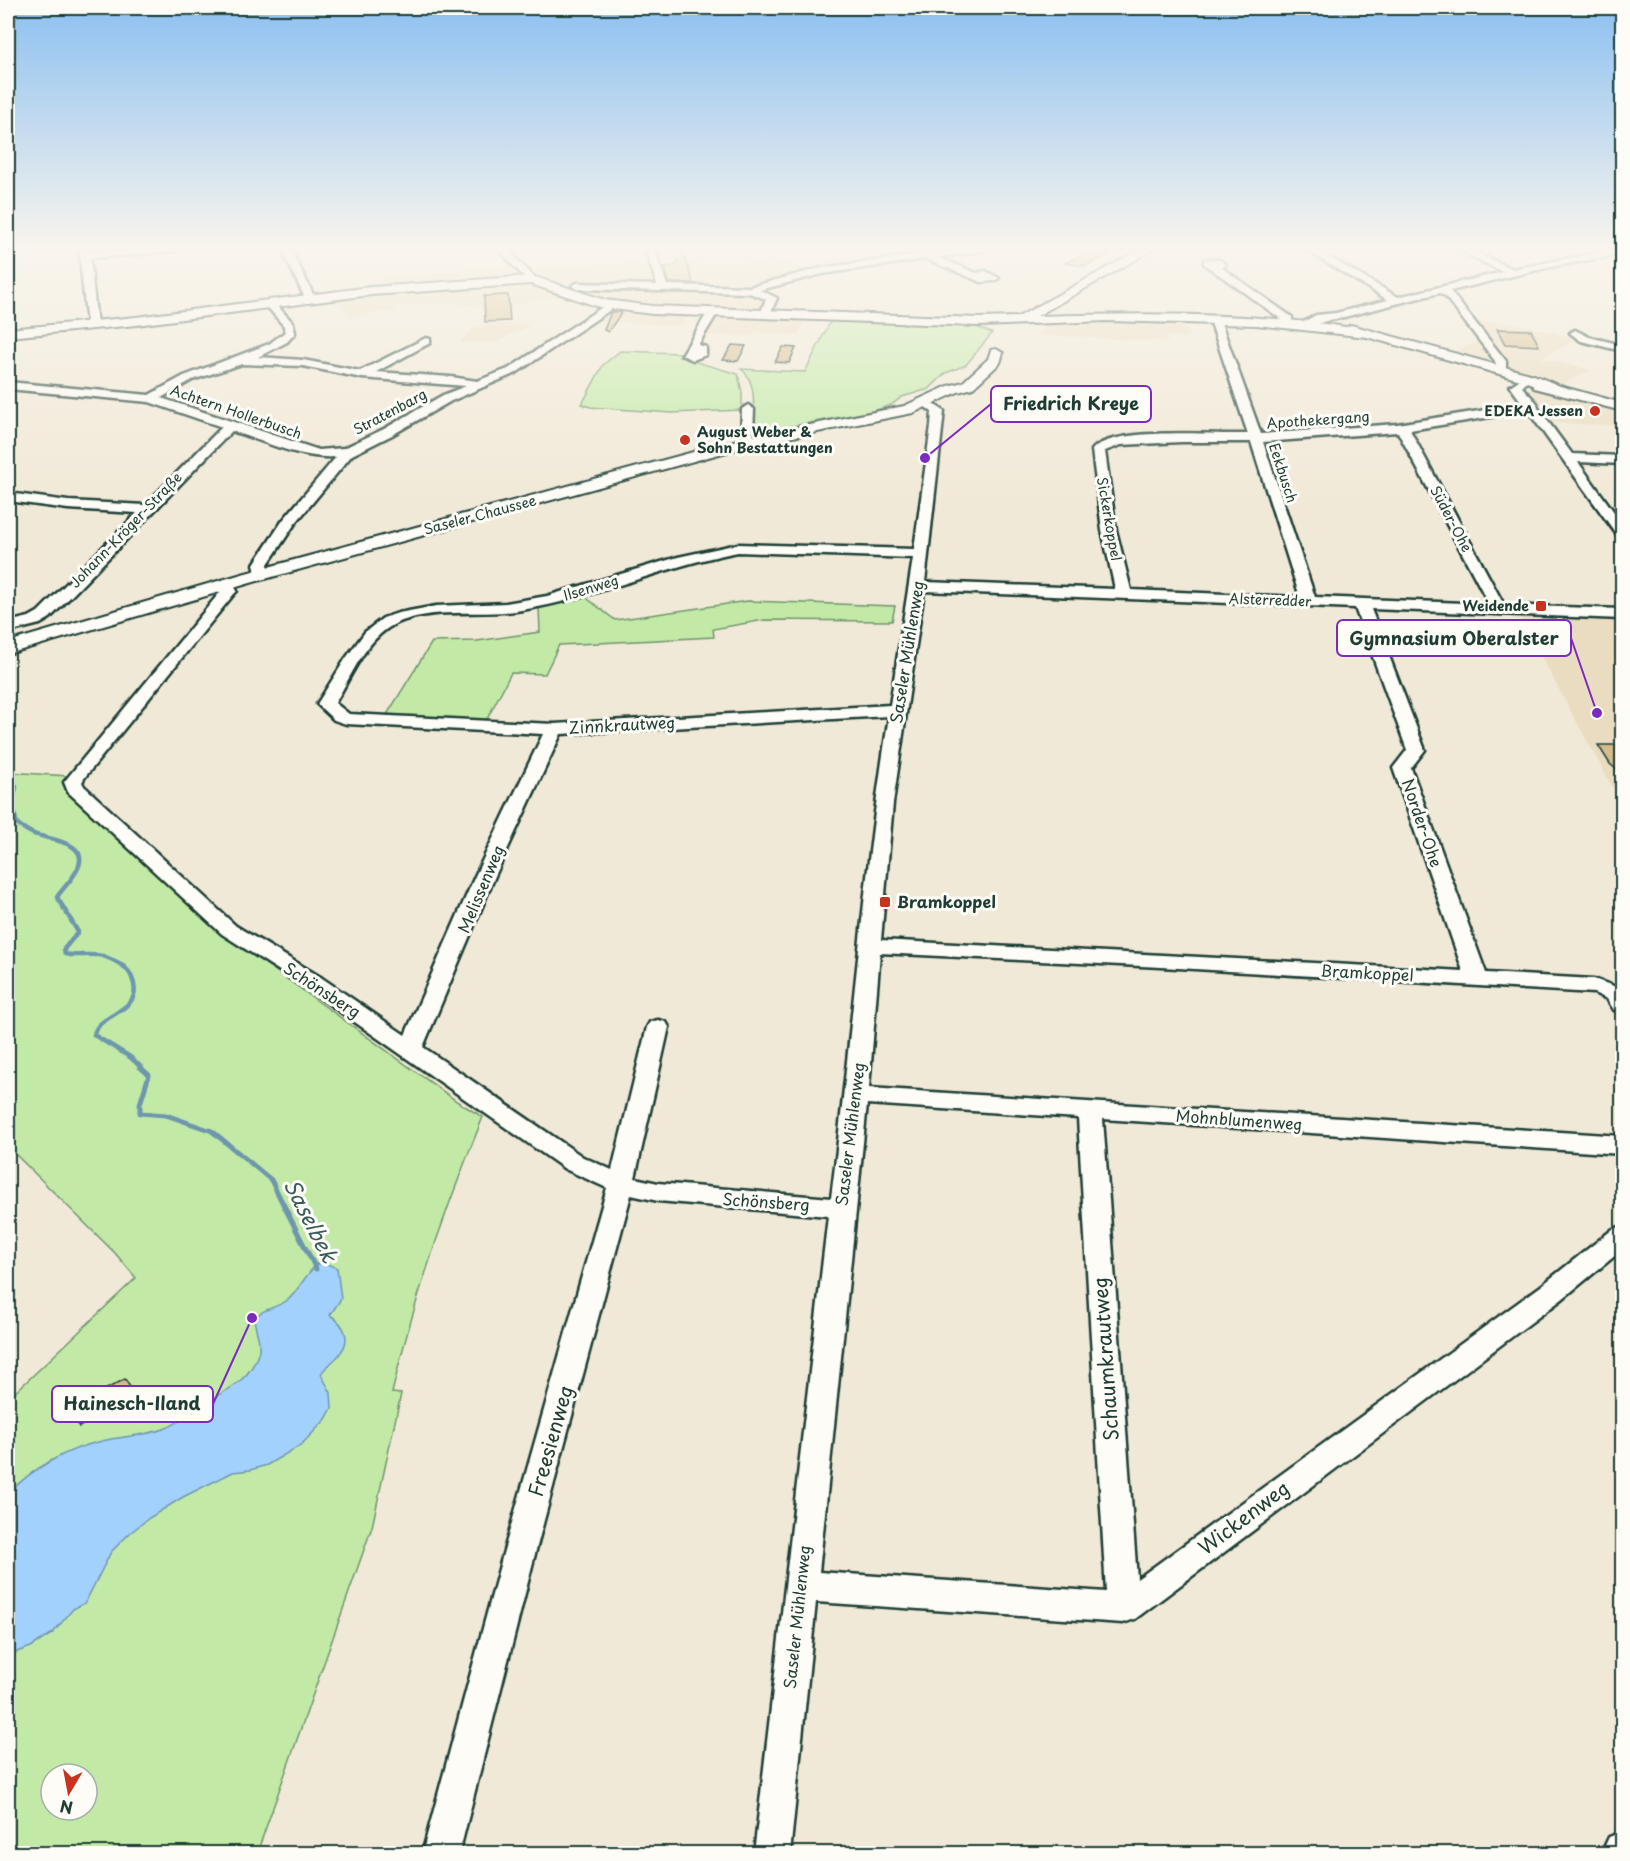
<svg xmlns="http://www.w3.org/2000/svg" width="1630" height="1861" viewBox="0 0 1630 1861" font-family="'Playpen Sans',sans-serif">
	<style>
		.built { fill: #e9dcc0 }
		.green { fill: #c2eaa6; stroke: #70946d; stroke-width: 1.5; fill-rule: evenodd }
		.water { fill: #a3d1fe; stroke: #6e96ad; stroke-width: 1.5 }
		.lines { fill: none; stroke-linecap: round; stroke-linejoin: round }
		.stream-far2 { stroke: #6e96ad; stroke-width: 4 }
		.stream-far1 { stroke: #6e96ad; stroke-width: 4.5 }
		.stream { stroke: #6e96ad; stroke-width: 5 }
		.building { fill: #d6bc8c; stroke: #1f3d34; stroke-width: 1.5 }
		.minor-casing { stroke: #1f3d34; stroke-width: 5 }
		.major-casing { stroke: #1f3d34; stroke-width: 4 }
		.minor { fill: #fdfcf7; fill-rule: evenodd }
		.major { fill: #fdfcf7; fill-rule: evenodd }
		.poi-dot { fill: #c8321e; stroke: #fdfcf7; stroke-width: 2 }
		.labels { text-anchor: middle; stroke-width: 6; stroke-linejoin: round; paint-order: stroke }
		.far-poi-label { font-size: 14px; font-weight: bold; fill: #1f3d34; stroke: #fdfcf7; text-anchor: end }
		.far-street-label { font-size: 14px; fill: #1f3d34; stroke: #fdfcf7 }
		.street-label { font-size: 16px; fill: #1f3d34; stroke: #fdfcf7 }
		.poi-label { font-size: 16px; font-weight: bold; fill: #1f3d34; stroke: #fdfcf7; text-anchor: start }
		.near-street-label { font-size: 20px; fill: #1f3d34; stroke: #fdfcf7 }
		.near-water-label { font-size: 21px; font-style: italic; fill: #395b5c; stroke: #fdfcf7 }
		.leader { fill: none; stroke: #7b2cbf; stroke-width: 2 }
		.callout-dot { fill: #7b2cbf; stroke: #fdfcf7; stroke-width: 2 }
		.callout { fill: #fdfcf7; stroke: #7b2cbf; stroke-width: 2 }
		.callout-label { font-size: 18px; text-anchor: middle; font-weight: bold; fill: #1f3d34 }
	</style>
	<rect width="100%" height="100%" fill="#f1e9d7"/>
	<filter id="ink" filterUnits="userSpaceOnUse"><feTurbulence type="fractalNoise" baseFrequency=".0167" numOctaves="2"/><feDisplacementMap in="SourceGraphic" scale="12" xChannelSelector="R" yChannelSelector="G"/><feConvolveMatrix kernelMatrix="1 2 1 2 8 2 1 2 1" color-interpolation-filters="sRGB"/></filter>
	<g filter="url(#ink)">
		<g class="built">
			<path d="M774 260 816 270 749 289 665 286 658 265Z"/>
			<path d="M649 261 661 286 537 281 521 268Z"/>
			<path d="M509 266 522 280 386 288 380 278 463 271V268Z"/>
			<path d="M526 283 561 296 512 305V308L482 313 481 305 461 306 460 302 394 306 395 311 350 317 336 297Z"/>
			<path d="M557 284 748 291 768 299 763 309 627 304 597 298Z"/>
			<path d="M621 313 688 317 682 326 598 321 611 314Z"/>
			<path d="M731 318 774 319H806L798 335 754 332 752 336 705 335 715 319Z"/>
			<path d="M1474 321 1516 323 1578 339 1541 358 1592 370 1562 384 1448 353 1486 339Z"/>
			<path d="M520 323 527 324 528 327 495 343 460 342 476 326Z"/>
			<path d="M1127 323 1185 324 1191 337H1166L1168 342 1037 335 1049 325Z"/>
			<path d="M1528 387 1622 413V426L1554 423Z"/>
			<path d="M1520 618 1622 621V805Z"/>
		</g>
		<g class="green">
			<path d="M831 320 976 327 992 333 966 365 946 373 929 389 902 397 891 405 873 411 760 432 753 430C753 412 758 381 741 369L805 372Z"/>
			<path d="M620 351 680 353 679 357 738 374 742 392V410L671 413 590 407 582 404 603 365Z"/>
			<path d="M584 596 615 620 748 601 895 606 892 621 764 620 713 629 714 637 559 645 545 674 511 673 486 721 386 716 432 642 477 641 540 632 539 607Z"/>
			<path d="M8 772 68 776 63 784 248 951 458 1102 483 1117C446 1207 414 1298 392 1393L401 1394 372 1527 257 1853H8V1399L136 1278 115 1253 8 1147V821L15 818 12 804 16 788 8 780ZM51 1774H87V1810H51Z"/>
		</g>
		<path class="water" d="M325 1263 337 1268 341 1299 330 1315C343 1323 352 1338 341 1352 336 1361 326 1365 321 1374L331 1393 332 1408 326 1419 301 1445 267 1465 250 1470 233 1472 183 1497 149 1518 130 1533 111 1552 85 1603 73 1609 53 1633 31 1647 8 1655V1494C32 1468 67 1449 102 1441 122 1436 144 1436 164 1429 181 1423 191 1410 206 1402 228 1390 250 1380 258 1354 262 1343 255 1330 254 1318 263 1308 278 1308 289 1299 300 1288 306 1274 317 1264Z"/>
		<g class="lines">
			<path class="stream-far2" d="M8 780 16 786 15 788"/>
			<path class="stream-far1" d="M16 787 12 804 17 824C22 827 28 832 34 834 50 840 92 842 77 870 72 880 63 888 57 897L78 932 64 949 65 954C77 957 90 953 103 956 114 960 128 966 132 978 147 1012 96 1013 94 1035L130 1057 142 1068"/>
			<path class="stream" d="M140 1067 149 1075 140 1104V1113L166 1115 212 1131 271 1180 316 1269"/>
		</g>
		<g class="building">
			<path d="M1097 248H1121L1086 266 1065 263Z"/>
			<path d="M683 252 693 283H669L665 267 675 266Z"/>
			<path d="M508 295 510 321 485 322 484 296Z"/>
			<path d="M611 312H622L608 332 604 330Z"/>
			<path d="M1497 329 1531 330 1539 346 1505 344Z"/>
			<path d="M732 345 746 346 738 361 723 360Z"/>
			<path d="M783 347 796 348 789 363 775 362Z"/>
			<path d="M1598 745H1623V775L1610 764Z"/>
			<path d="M125 1379 136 1397 79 1427 69 1409Z"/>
		</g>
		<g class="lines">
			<defs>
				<g id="minor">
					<path d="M79 248H88L89 253 150 248H181L176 251 90 258 97 325 92 328 87 325Z"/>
					<path d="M281 248H290L315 298 314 300 305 298Z"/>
					<path d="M497 248H506L535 278V282H529Z"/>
					<path d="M645 248H654L667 285 750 287 821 268 967 248H988L983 251 938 257 976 273 985 271 999 278 994 281 981 282 926 259 822 274 760 290 777 298 770 314 765 317 760 314 766 299 749 293 577 289 572 286 577 283 657 285Z"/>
					<path d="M1303 248H1313L1398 297 1503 272 1455 248H1466L1513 269 1622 248V254L1550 267 1450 291 1506 361V368L1495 372 1489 369 1496 365 1495 361 1445 296 1439 293 1336 319C1323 320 1311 328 1302 327V323L1316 315 1336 313 1388 300Z"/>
					<path d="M1207 259 1220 260 1226 265 1222 268 1292 317V321H1284L1204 264V260Z"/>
					<path d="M270 301 274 302 293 323 295 333 287 342 258 357 303 360 360 371 426 338 430 339V343L376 372 451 377 477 381 508 369 607 304 616 306 516 373 451 401 392 435 352 455 294 525 268 564 269 575 267 578H257L254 564 283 520 336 457C301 459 266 442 232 431L50 618 40 624 8 632V622L29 617 38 612 137 513 68 509 8 501V493L68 501 145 505 222 427 149 402 8 389V382L149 395 184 376 269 344 285 332 284 326 265 304ZM242 364 303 366 362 378 466 386 443 395 384 429 344 448 319 450 161 398 192 380Z"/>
					<path d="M713 309 718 312 698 345 706 347V355L693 360 682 355 709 310Z"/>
					<path d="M1215 317 1220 320 1261 434 1397 424 1523 404 1510 386 1522 378 1528 381 1522 387 1537 403 1538 408 1572 454 1622 456V464L1578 462 1622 523V536L1617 535 1528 411 1410 430 1504 605 1622 609V619L1371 609 1425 750 1411 768 1486 973 1594 979 1622 989V1012L1614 1010 1607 999 1594 993 1161 967 880 953 869 1088 1622 1136V1154L1103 1119 1137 1579 1541 1286 1613 1229 1622 1226V1250L1561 1300 1135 1619 1123 1623 816 1602 790 1854H754L828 1216 658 1201 631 1195 535 1554 459 1854H422L503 1554 607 1188 565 1169 306 988 222 934 68 792 64 782 221 591 219 584 222 581H232L237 591 234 594 85 777 82 782 84 786 236 926 322 978 405 1035 475 876 543 734 346 724 334 720 317 704 346 658 365 632 383 618 398 613 436 606 506 603 547 596 678 557 738 544 914 549 931 426 932 412 920 403 926 399 944 411 925 582 1115 589 1102 530 1092 450C1111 426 1216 435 1248 434L1210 320ZM1397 432H1398L1489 604 1315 597 1263 442ZM1181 442H1251L1300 597 1131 590 1116 530 1105 451 1121 445ZM738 552 913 558 890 705 554 724 349 714 335 703C351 677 366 638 395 624 433 606 482 617 522 610 596 598 664 566 738 552ZM924 591 1355 608 1407 750 1393 768 1463 971 881 940 893 803ZM889 716C863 876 852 1037 831 1198L658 1183 635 1178 669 1027 666 1022 658 1020 650 1022 647 1027 612 1170 583 1157 423 1047 495 876 561 734ZM867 1104 1078 1118 1106 1592 819 1572Z"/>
					<path d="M1575 330 1589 337 1622 345V351L1581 341 1570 333Z"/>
					<path d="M748 405 754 409 753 433 756 441 750 445 746 444 741 433 742 409Z"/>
					<path d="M1622 1832V1854H1601L1609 1837Z"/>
				</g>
				<g id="major">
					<path d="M1143 248H1156L1037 316C1139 313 1244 312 1346 327L1351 325 1534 375 1560 386 1622 403V411L1534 388 1532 384 1524 381 1367 337 1256 325 1106 321 979 326 652 314 599 307 531 284 371 295 136 325 8 337V329L136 317 371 287 532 276 605 300 652 306 979 318 1018 317Z"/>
					<path d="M996 349 1003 353 1000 363 973 388 958 392 913 413 752 445 254 582 8 654V642L242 574 745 438 904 406 948 386 963 382 988 359 991 350Z"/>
				</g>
			</defs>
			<use href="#minor" class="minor-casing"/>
			<use href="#major" class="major-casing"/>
			<use href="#minor" class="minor"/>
			<use href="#major" class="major"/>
		</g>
	</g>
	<linearGradient id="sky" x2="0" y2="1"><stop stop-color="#8cc0f1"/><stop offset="0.49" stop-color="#f9f5ed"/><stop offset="1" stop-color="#f9f5ed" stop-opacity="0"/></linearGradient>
	<rect width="1630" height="508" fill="url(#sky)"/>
	<g class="poi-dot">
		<circle cx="1595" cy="411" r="6"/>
		<circle cx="685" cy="440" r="6"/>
		<rect x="1535" y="600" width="12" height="12" rx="3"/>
		<rect x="879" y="896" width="12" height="12" rx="3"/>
	</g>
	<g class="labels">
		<g class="far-poi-label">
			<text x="1583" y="416">EDEKA Jessen</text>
			<text x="697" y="437" text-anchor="start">August Weber &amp;<tspan x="697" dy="16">Sohn Bestattungen</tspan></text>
			<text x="1529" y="611">Weidende</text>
		</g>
		<g class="far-street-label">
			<text transform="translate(236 412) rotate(19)" y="5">Achtern Hollerbusch</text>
			<text transform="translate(390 412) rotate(-28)" y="5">Stratenbarg</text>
			<text transform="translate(1318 420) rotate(-4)" y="5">Apothekergang</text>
			<text transform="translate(1283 473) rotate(72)" y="5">Eekbusch</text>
			<text transform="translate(480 515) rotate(-15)" y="5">Saseler Chaussee</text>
			<text transform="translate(1109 519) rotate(80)" y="5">Sickerkoppel</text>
			<text transform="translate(1451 519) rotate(62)" y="5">Süder-Ohe</text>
			<text transform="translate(126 530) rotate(-46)" y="5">Johann-Kröger-Straße</text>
			<text transform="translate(591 588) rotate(-17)" y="5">Ilsenweg</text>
			<text transform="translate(1270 600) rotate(2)" y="5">Alsterredder</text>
		</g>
		<g class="street-label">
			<text transform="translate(907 652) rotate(-81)" y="6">Saseler Mühlenweg</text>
			<text transform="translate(622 725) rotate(-3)" y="6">Zinnkrautweg</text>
			<text transform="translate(1422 823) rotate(71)" y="6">Norder-Ohe</text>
			<text transform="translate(481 889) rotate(-67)" y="6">Melissenweg</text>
			<text transform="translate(1367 973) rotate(3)" y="6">Bramkoppel</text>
			<text transform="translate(322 990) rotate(33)" y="6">Schönsberg</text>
			<text transform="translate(1239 1120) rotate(4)" y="6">Mohnblumenweg</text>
			<text transform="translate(850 1134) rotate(-83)" y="6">Saseler Mühlenweg</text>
			<text transform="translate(766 1202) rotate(4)" y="6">Schönsberg</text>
			<text transform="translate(797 1617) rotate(-84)" y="6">Saseler Mühlenweg</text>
		</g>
		<g class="poi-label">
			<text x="897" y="908">Bramkoppel</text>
		</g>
		<g class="near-street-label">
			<text transform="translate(1106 1359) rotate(-94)" y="7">Schaumkrautweg</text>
			<text transform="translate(551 1441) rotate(-74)" y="7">Freesienweg</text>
			<text transform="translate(1244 1518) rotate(-37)" y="7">Wickenweg</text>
		</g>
		<g class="near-water-label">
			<text transform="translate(310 1221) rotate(63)" y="7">Saselbek</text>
		</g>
	</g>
	<path class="leader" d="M925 458L991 404M1597 713L1571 638M252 1318L213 1404"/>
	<g class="callout-dot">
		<circle cx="925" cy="458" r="6"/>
		<circle cx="1597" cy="713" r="6"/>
		<circle cx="252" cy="1318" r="6"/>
	</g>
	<g class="callout">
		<rect x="991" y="386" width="160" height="36" rx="6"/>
		<rect x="1337" y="620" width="234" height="36" rx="6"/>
		<rect x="52" y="1386" width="161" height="36" rx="6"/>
	</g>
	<g class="callout-label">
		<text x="1071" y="410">Friedrich Kreye</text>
		<text x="1454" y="645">Gymnasium Oberalster</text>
		<text x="132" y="1410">Hainesch-Iland</text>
	</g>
	<rect width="1630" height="1861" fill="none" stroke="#fdfcf7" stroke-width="30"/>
	<rect x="15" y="15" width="1600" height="1831" fill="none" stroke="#1f3d34" stroke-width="2" filter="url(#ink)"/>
	<g transform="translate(69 1792) rotate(190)"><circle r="28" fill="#fdfcf7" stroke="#a4b0a9" stroke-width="1.5"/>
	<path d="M0-4.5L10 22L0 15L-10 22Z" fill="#c8321e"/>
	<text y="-9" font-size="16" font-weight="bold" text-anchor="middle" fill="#1f3d34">N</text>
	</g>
</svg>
